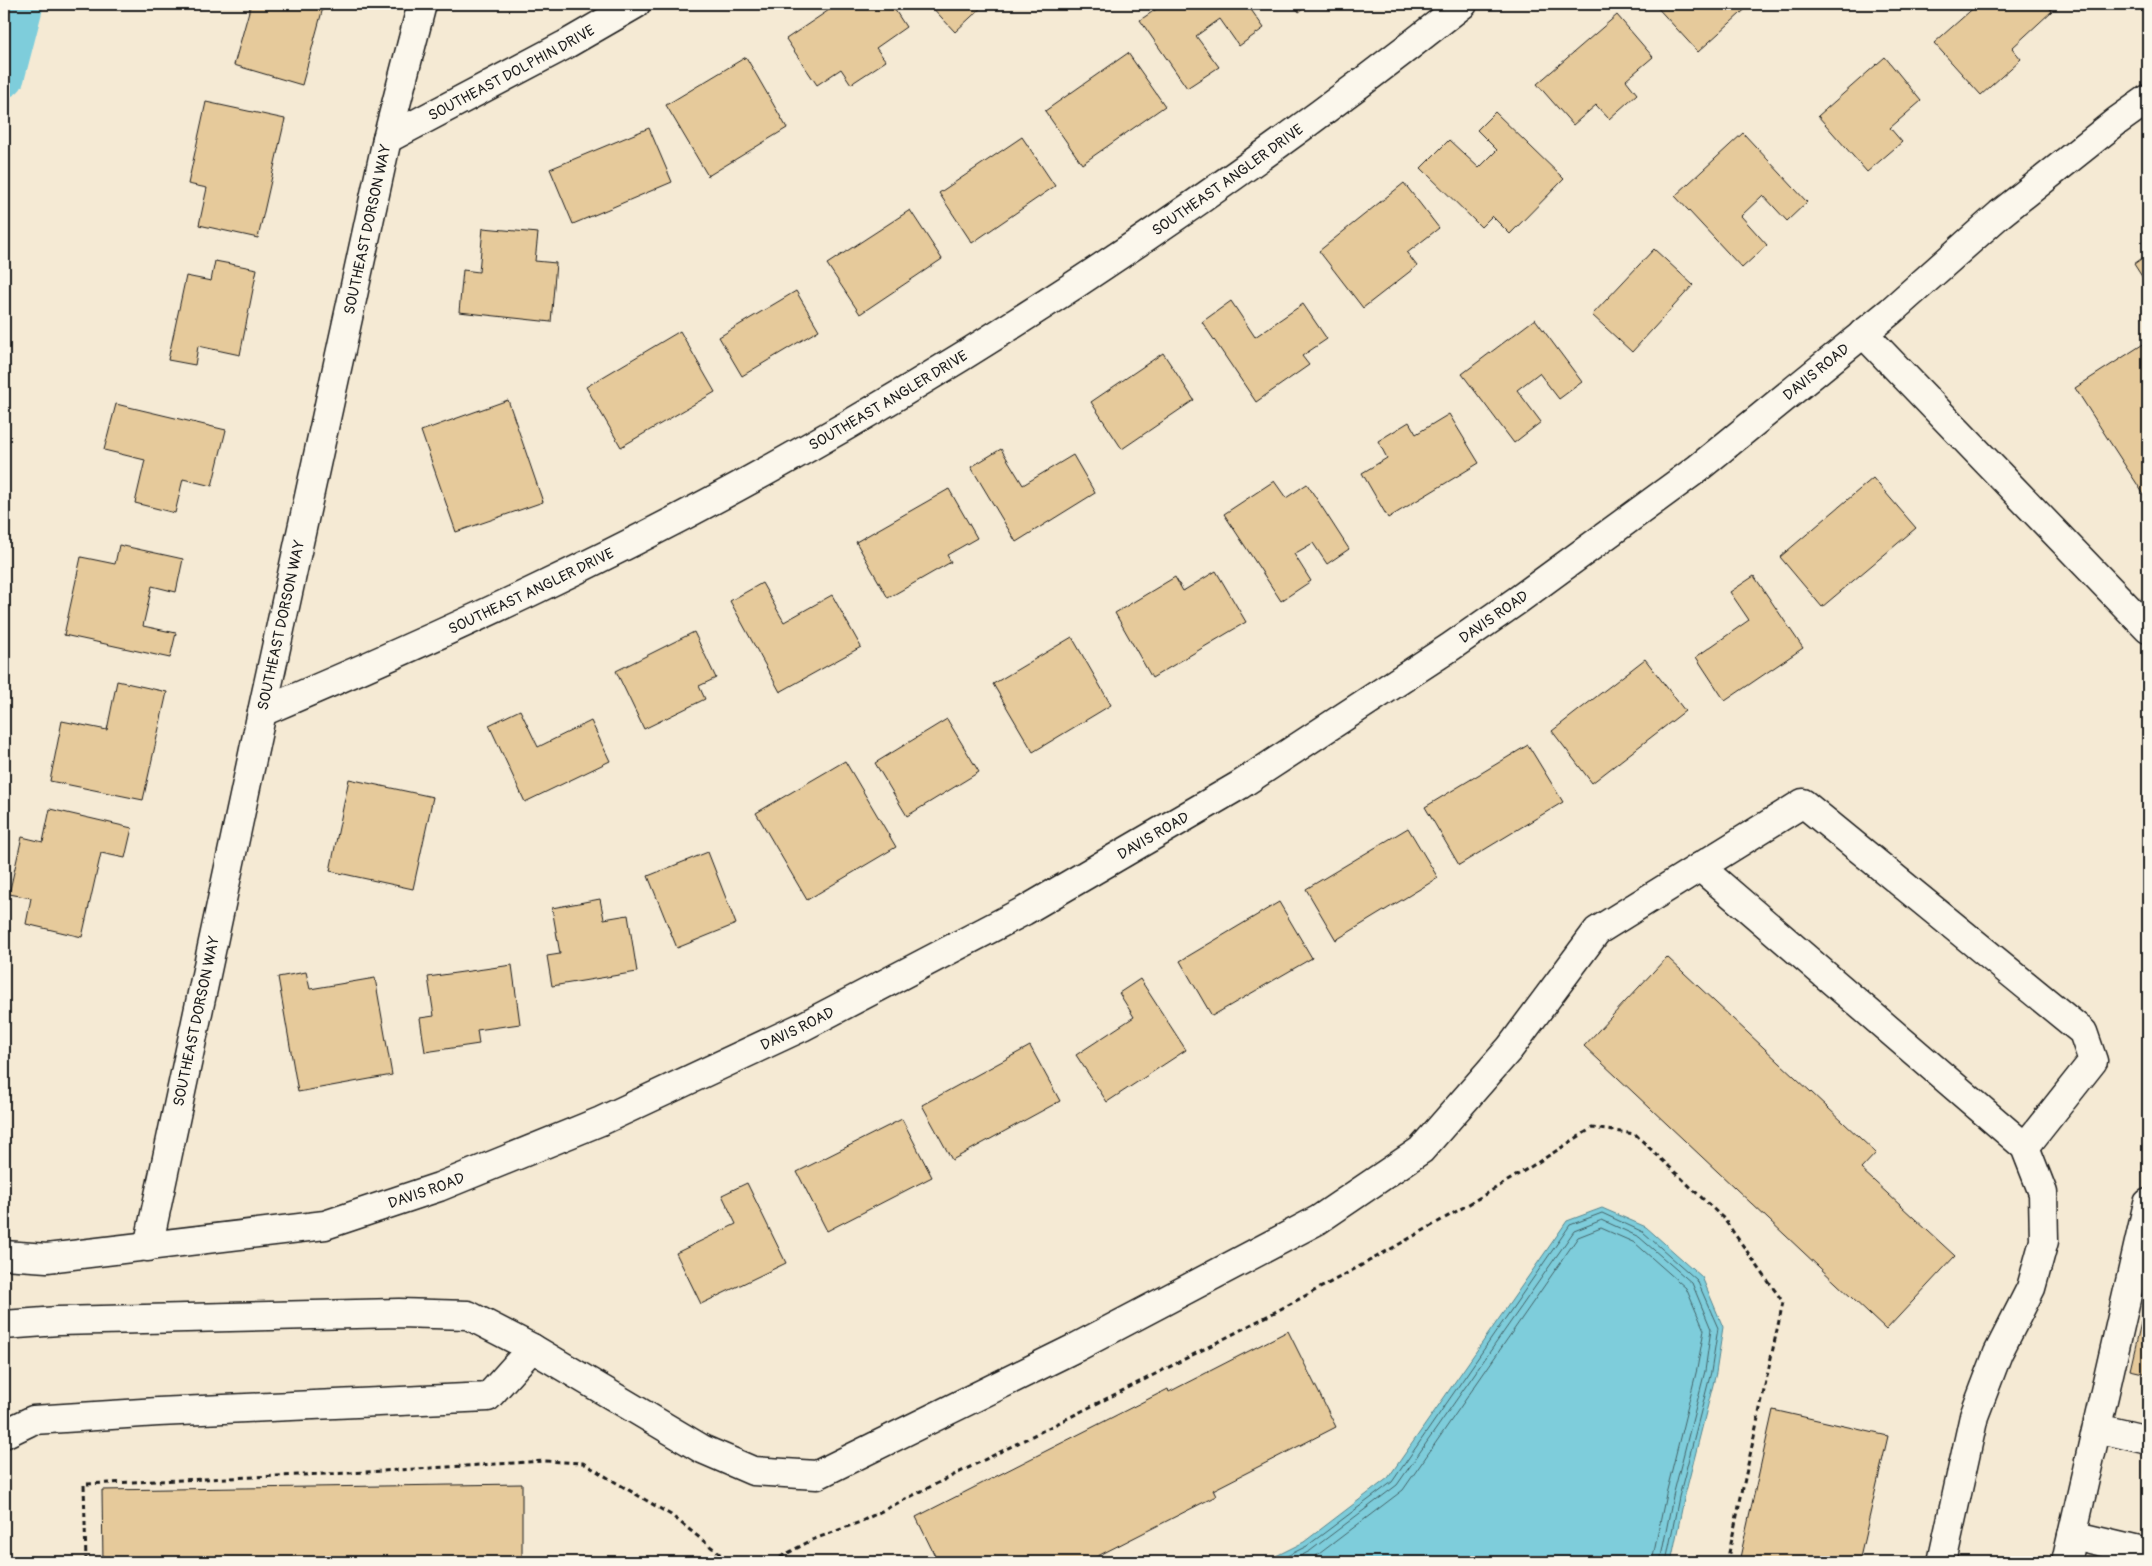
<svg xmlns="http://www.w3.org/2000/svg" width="2152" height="1566" viewBox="0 0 2152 1566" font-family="Pangolin,sans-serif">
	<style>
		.water { fill: #7ecddb; stroke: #57868f }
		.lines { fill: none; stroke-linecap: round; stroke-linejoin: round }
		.shore { stroke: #436368; stroke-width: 1 }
		.canal { stroke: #7ecddb; stroke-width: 41 }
		.building { fill: #e6ca9b; stroke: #1c1c1c }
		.minor-casing { stroke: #1c1c1c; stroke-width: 31 }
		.path { stroke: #1c1c1c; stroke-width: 3; stroke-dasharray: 5 4; stroke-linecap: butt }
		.minor { stroke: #fbf7ec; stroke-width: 28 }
		.labels { text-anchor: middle; stroke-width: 4.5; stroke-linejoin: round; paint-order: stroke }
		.street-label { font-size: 15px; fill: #1c1c1c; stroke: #fbf7ec }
	</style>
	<rect width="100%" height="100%" fill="#f5ead4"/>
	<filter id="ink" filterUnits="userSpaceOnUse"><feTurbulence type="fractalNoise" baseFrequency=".02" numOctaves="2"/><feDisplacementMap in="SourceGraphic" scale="10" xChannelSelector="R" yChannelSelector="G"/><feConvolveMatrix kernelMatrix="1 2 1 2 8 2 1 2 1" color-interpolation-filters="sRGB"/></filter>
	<g filter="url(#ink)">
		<path class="water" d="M1602 1208 1646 1227 1702 1277 1723 1327 1716 1373 1684 1499 1671 1562H1264L1304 1542 1388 1478 1567 1221Z"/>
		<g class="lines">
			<g class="shore">
				<path d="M1275 1562 1307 1546 1392 1482 1570 1225 1602 1213 1643 1232 1697 1280 1718 1328 1711 1372 1679 1497 1666 1562"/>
				<path d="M1289 1562 1310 1551 1397 1485 1574 1231 1602 1220 1639 1237 1692 1283 1711 1329 1705 1371 1673 1496 1660 1562"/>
				<path d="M1305 1562 1315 1557 1403 1490 1578 1237 1601 1228 1635 1243 1686 1288 1704 1330 1697 1369 1666 1494 1652 1562"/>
			</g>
			<path class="canal" d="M4 77 23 4"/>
		</g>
		<g class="building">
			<path d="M251 4H324L302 85 234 65Z"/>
			<path d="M838 4H891L906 27 876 48 886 61 851 84 841 69 817 85 786 39Z"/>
			<path d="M929 4H985L955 32Z"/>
			<path d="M1164 4H1247L1264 28 1239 46 1220 19 1196 36 1219 67 1187 88 1140 20Z"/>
			<path d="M1293 4H1310L1299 12Z"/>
			<path d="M1654 4H1751L1698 52Z"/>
			<path d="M1978 4H2046L2052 11 2012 48 2021 59 1981 95 1934 43Z"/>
			<path d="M1617 15 1653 57 1626 80 1637 94 1609 119 1596 105 1573 125 1537 84Z"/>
			<path d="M1128 53 1165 106 1082 164 1045 111Z"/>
			<path d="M746 57 787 128 708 176 666 105Z"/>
			<path d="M1885 57 1921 101 1890 128 1902 142 1867 172 1818 116Z"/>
			<path d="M206 102 285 119 258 238 199 225 207 188 188 184Z"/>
			<path d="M1495 112 1564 179 1510 234 1492 216 1481 227 1421 168 1449 140 1479 168 1497 150 1477 130Z"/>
			<path d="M649 128 672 182 573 224 550 169Z"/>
			<path d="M1743 133 1807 202 1787 221 1763 195 1741 216 1767 245 1742 268 1675 196Z"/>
			<path d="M1022 137 1055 186 972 243 939 193Z"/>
			<path d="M1404 183 1439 228 1407 253 1417 266 1363 308 1319 251Z"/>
			<path d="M910 210 942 259 860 314 827 264Z"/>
			<path d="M483 228 538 233 535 261 556 263 551 322 459 312 463 270 479 272Z"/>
			<path d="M1654 249 1693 285 1632 352 1592 315Z"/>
			<path d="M2148 254V286L2134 264Z"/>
			<path d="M215 261 257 269 240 355 198 346 195 365 168 360 186 276 211 281Z"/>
			<path d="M796 291 819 330 742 376 719 337Z"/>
			<path d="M1231 301 1255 337 1303 304 1327 339 1302 356 1309 365 1256 402 1202 322Z"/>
			<path d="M1535 319 1582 382 1559 399 1539 373 1517 390 1541 422 1514 443 1462 374Z"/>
			<path d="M680 331 715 392 621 447 586 387Z"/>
			<path d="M2148 341V501L2075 388Z"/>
			<path d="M1163 353 1194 400 1122 449 1091 402Z"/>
			<path d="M508 400 543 502 456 532 421 431Z"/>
			<path d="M116 404 226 430 212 486 183 479 175 513 135 503 145 460 104 450Z"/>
			<path d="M1449 414 1479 463 1388 518 1362 473 1387 458 1378 441 1409 422 1416 434Z"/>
			<path d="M1001 449 1023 485 1073 455 1095 493 1016 542 971 467Z"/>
			<path d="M1873 478 1916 528 1822 607 1780 557Z"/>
			<path d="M1274 481 1286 498 1307 484 1349 549 1327 564 1313 543 1294 554 1311 581 1281 601 1224 514Z"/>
			<path d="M949 489 977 538 947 555 951 562 888 598 856 542Z"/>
			<path d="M119 545 183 559 176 592 152 586 143 626 176 633 170 658 64 635 81 557 115 564Z"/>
			<path d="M1216 571 1246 622 1152 678 1115 613 1175 577 1183 591Z"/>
			<path d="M1754 576 1803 648 1725 701 1696 657 1749 620 1730 592Z"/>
			<path d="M762 583 784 622 832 595 861 647 780 692 730 601Z"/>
			<path d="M694 632 716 678 699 686 705 699 644 729 616 671Z"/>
			<path d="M1072 637 1111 705 1033 752 993 684Z"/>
			<path d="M1645 659 1685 711 1592 783 1552 731Z"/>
			<path d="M117 681 167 692 143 800 50 781 62 721 107 730Z"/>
			<path d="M520 710 538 747 591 721 610 761 525 802 489 725Z"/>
			<path d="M947 719 979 772 907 816 875 763Z"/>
			<path d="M1528 745 1563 802 1459 865 1425 807Z"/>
			<path d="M845 761 896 847 807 900 756 813Z"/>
			<path d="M349 779 433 797 413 889 330 871Z"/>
			<path d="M50 809 132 828 125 858 101 853 82 937 26 924 31 898 9 894 22 837 43 842Z"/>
			<path d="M1408 828 1438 878 1336 940 1306 889Z"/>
			<path d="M708 852 736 924 677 948 648 876Z"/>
			<path d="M600 899 604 919 628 915 637 972 552 986 547 956 560 954 552 908Z"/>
			<path d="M1279 902 1312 958 1212 1016 1180 961Z"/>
			<path d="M1667 957 1876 1153 1861 1169 1955 1256 1886 1330 1584 1046Z"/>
			<path d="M512 965 520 1024 477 1030 479 1044 425 1052 420 1018 434 1016 428 977Z"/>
			<path d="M306 972 310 989 375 978 392 1075 298 1092 278 977Z"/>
			<path d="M1140 979 1186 1050 1107 1102 1076 1055 1134 1017 1119 993Z"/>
			<path d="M1030 1046 1060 1101 952 1160 922 1105Z"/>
			<path d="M902 1119 932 1177 827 1231 797 1172Z"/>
			<path d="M747 1183 786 1263 701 1304 676 1253 736 1224 722 1195Z"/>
			<path d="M2148 1292V1374L2130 1370Z"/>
			<path d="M1288 1331 1336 1427 1213 1490 1216 1496 1086 1562H938L916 1517 1168 1389 1169 1392Z"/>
			<path d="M1773 1410 1888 1436 1859 1562H1739Z"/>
			<path d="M522 1484V1561L103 1562 102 1490Z"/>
		</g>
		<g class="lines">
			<defs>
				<g id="minor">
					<path id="s1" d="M387 139 565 45 636 4"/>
					<path d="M1863 333 2148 629"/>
					<path id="s2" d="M262 712C441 636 618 555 788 459 1025 326 1250 173 1463 4"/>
					<path d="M1700 867 2025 1147 2043 1193 2044 1241 2031 1288 1998 1353 1974 1416 1942 1562"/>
					<path id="s3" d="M148 1247 262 712 387 139 422 4"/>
					<path id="s4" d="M4 1255 47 1258 325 1225 439 1187 601 1121 802 1027 1024 911 1240 785 1449 648 1518 600 1697 469 1891 311 2000 214 2117 121 2148 99"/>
					<path d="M4 1325 58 1321 399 1313 468 1315 532 1348 702 1449 753 1471 817 1475 1077 1347 1318 1220 1421 1150 1510 1048 1597 931 1803 803 2083 1032 2093 1061 2025 1147"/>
					<path d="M2097 1428 2148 1440"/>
					<path d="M4 1434 33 1420 158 1412 488 1397 532 1348"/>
					<path d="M2072 1535 2148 1553"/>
					<path d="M2066 1562 2148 1203"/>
				</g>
			</defs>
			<use href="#minor" class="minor-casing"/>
			<g class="path">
				<path d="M86 1562 84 1484 350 1473 545 1461 583 1463 671 1515 730 1562"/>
				<path d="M736 1562 773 1561 812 1540 860 1522C1108 1397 1359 1279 1592 1128L1635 1134 1724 1219 1783 1302 1727 1562"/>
			</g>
			<use href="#minor" class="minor"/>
		</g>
	</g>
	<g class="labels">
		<g class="street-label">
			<text dy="5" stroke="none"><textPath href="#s1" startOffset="141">SOUTHEAST DOLPHIN DRIVE</textPath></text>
			<text dy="5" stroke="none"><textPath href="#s2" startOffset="1105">SOUTHEAST ANGLER DRIVE</textPath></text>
			<text dy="5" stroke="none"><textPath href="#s3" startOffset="1041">SOUTHEAST DORSON WAY</textPath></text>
			<text dy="5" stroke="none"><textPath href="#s4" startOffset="2050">DAVIS ROAD</textPath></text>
			<text dy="5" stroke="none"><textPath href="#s2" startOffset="700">SOUTHEAST ANGLER DRIVE</textPath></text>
			<text dy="5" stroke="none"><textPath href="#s2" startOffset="295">SOUTHEAST ANGLER DRIVE</textPath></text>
			<text dy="5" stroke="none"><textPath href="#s4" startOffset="1645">DAVIS ROAD</textPath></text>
			<text dy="5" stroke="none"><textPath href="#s3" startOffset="636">SOUTHEAST DORSON WAY</textPath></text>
			<text dy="5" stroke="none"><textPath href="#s4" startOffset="1240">DAVIS ROAD</textPath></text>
			<text dy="5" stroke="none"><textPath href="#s3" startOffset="231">SOUTHEAST DORSON WAY</textPath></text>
			<text dy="5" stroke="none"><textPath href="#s4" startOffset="835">DAVIS ROAD</textPath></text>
			<text dy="5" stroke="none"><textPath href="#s4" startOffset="430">DAVIS ROAD</textPath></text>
		</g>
	</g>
	<rect width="2152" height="1566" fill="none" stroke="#fbf7ec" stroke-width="20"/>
	<rect x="10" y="10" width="2132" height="1546" fill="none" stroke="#1c1c1c" stroke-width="2" filter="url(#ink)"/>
</svg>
